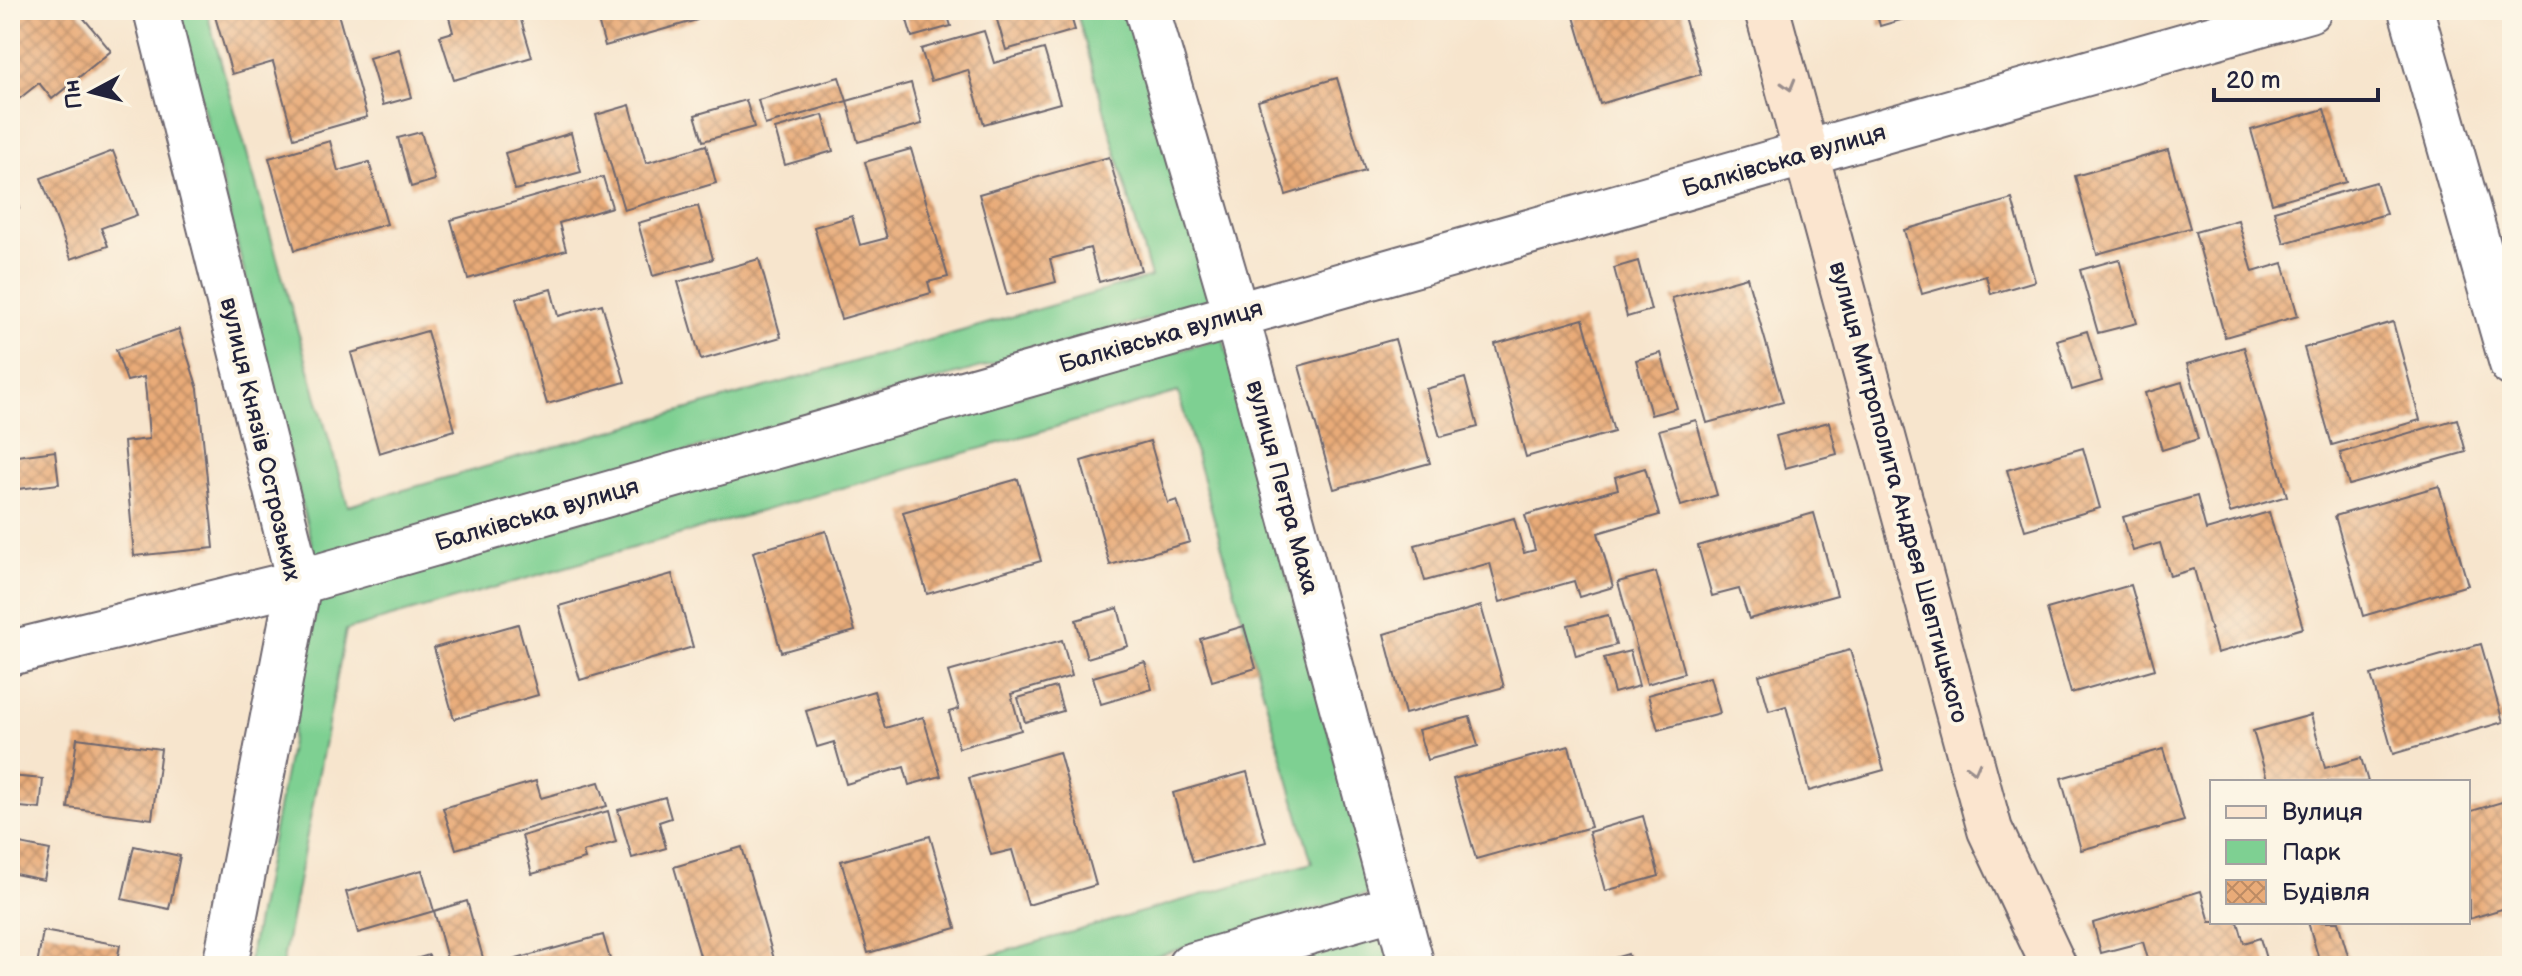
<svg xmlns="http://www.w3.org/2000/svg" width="2522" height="976" viewBox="0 0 2522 976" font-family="'Balsamiq Sans',sans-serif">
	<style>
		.green { fill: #7ed092; stroke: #507966; stroke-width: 2 }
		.building { fill: url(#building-cross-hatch) }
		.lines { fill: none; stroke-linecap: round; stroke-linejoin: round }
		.street-casing { stroke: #6d666e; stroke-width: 48 }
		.secondary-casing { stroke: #6d666e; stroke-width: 48 }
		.street { stroke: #fff; stroke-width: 44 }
		.secondary { stroke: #fbe5cf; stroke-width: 44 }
		.oneway { stroke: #998d8c }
		.labels { text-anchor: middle; stroke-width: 8; stroke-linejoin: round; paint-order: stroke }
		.street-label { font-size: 24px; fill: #22223b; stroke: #fcf5e5 }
	</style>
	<defs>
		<pattern id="building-cross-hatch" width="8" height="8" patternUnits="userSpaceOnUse" patternTransform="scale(2)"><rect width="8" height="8" fill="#e9ab78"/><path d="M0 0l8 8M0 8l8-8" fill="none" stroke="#bc8b64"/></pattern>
	</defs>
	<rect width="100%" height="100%" fill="#fcf5e5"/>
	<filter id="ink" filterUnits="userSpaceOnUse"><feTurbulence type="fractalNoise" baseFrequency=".0125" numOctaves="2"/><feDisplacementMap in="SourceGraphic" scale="16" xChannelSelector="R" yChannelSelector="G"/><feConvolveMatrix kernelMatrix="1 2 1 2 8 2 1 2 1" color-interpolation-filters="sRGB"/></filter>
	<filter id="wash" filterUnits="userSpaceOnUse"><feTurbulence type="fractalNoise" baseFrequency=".006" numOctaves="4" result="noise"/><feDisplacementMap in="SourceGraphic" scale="32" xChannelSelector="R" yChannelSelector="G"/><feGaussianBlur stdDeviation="1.8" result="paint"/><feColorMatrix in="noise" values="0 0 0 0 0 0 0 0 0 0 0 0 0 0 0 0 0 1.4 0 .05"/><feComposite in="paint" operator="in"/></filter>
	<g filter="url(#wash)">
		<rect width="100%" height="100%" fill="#f7e5cd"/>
		<g class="green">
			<path d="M179 10H206L348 506 1151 277 1076 10H1127L1213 301 315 557Z"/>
			<path d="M1223 338 1372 893 1121 966H954L1312 863 1178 392 346 630 282 966H248L319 595Z"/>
			<path d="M1382 930 1392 966H1259Z"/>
		</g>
		<g id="blocks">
			<g class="building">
				<path d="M10 10H77L111 51 52 99 39 83 19 99 10 89Z"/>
				<path d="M226 10H337L367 117 294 138 273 62 232 74 214 13Z"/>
				<path d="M447 10H518L532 57 454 80 440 36 453 32Z"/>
				<path d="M595 10H694L697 20 605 46Z"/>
				<path d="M904 10H946L951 26 912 37Z"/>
				<path d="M994 10H1069L1075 30 1006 50Z"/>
				<path d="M1572 10H1682L1701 74 1600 104Z"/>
				<path d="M1876 10H1932V11L1880 26Z"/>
				<path d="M984 31 994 63 1044 49 1060 103 984 124 968 70 931 81 921 49Z"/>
				<path d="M399 49 412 97 383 105 369 58Z"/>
				<path d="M839 77 847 101 765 125 758 100Z"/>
				<path d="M1337 78 1365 171 1286 195 1258 101Z"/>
				<path d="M911 83 922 124 858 142 847 101Z"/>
				<path d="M746 100 754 127 703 141 695 115Z"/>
				<path d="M630 105 646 163 706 145 716 183 624 210 596 115Z"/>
				<path d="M2324 109 2346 182 2272 203 2251 130Z"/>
				<path d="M823 115 833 151 785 165 775 129Z"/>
				<path d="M421 132 435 180 411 187 398 138Z"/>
				<path d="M571 133 581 172 515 190 505 153Z"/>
				<path d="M330 141 338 171 369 162 387 224 295 250 269 158Z"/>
				<path d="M911 149 948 277 928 282 931 293 841 319 814 227 852 216 860 245 887 238 865 162Z"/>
				<path d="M2168 150 2190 228 2097 254 2075 176Z"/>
				<path d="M113 151 137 215 101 228 108 246 71 259 41 178Z"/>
				<path d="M1109 157 1141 270 1099 282 1090 248 1050 259 1056 282 1007 295 979 194Z"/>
				<path d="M603 177 612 207 559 223 566 250 468 279 451 220Z"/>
				<path d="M2376 182 2386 214 2284 243 2274 211Z"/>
				<path d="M10 186 19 208 10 212Z"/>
				<path d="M2012 199 2035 281 1991 294 1986 276 1922 294 1904 230Z"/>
				<path d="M698 206 713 259 653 276 638 223Z"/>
				<path d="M2238 220 2253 272 2283 263 2298 316 2225 337 2195 232Z"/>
				<path d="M759 259 781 337 701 360 678 282Z"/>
				<path d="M2119 259 2137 323 2098 333 2080 270Z"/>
				<path d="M1638 261 1651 310 1627 317 1614 268Z"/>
				<path d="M1747 277 1783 402 1707 423 1672 298Z"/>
				<path d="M551 289 558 316 602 304 625 382 547 404 516 299Z"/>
				<path d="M1583 319 1614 432 1526 457 1495 344Z"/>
				<path d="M2393 322 2420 420 2332 445 2304 348Z"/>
				<path d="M179 329 198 389 214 548 134 556 124 442 149 439 146 394 144 377 127 381 116 350Z"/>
				<path d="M427 331 455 430 379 453 351 353Z"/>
				<path d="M2087 331 2102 381 2072 390 2057 340Z"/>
				<path d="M1395 339 1430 463 1334 489 1299 366Z"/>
				<path d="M2244 347 2287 496 2230 513 2187 364Z"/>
				<path d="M1661 353 1677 408 1651 415 1636 360Z"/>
				<path d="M1465 378 1478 427 1440 437 1426 389Z"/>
				<path d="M2182 382 2198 439 2162 450 2145 393Z"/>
				<path d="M2457 419 2466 452 2349 485 2340 453Z"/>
				<path d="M1696 420 1717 495 1681 506 1659 430Z"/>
				<path d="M1829 422 1837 454 1785 468 1776 436Z"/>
				<path d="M1150 441 1168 503 1177 500 1190 542 1110 565 1081 461Z"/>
				<path d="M2083 448 2100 508 2025 530 2007 470Z"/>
				<path d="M55 451 59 484 10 490V457Z"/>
				<path d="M1645 468 1659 515 1598 533 1613 587 1579 597 1574 581 1500 602 1490 563 1425 581 1415 545 1514 518 1524 553 1535 550 1525 515 1618 489 1615 477Z"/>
				<path d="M1018 479 1041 561 927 594 903 512Z"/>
				<path d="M2439 486 2468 585 2363 616 2335 516Z"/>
				<path d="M2197 496 2206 530 2269 512 2303 628 2217 653 2194 569 2170 576 2160 543 2133 551 2123 517Z"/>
				<path d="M1814 513 1837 595 1749 619 1739 589 1712 596 1698 546Z"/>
				<path d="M826 531 855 631 781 652 753 552Z"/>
				<path d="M10 545H12L14 580H10Z"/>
				<path d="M1656 572 1684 673 1647 684 1618 582Z"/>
				<path d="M672 574 693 647 580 680 559 606Z"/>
				<path d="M2131 585 2155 669 2071 693 2047 609Z"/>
				<path d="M1481 606 1504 687 1405 714 1384 634Z"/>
				<path d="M1118 608 1128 646 1087 658 1076 620Z"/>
				<path d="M1608 615 1616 645 1576 656 1568 625Z"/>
				<path d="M518 624 538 695 454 719 434 648Z"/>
				<path d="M1244 626 1256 668 1212 681 1200 639Z"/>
				<path d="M1062 640 1072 676 1011 694 1021 730 959 748 949 712 959 709 948 672Z"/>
				<path d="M2481 644 2503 722 2393 754 2371 675Z"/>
				<path d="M1850 650 1884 770 1809 791 1786 706 1769 711 1759 675Z"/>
				<path d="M1630 651 1639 686 1614 693 1604 658Z"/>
				<path d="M1145 662 1152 689 1101 704 1093 677Z"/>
				<path d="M1710 677 1720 713 1658 730 1648 695Z"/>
				<path d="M1056 687 1063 711 1025 722 1018 698Z"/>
				<path d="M874 691 885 728 923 717 941 776 909 785 904 767 846 784 834 742 817 747 806 711Z"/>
				<path d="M2311 715 2325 768 2361 758 2368 782H2268L2253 731Z"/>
				<path d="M1470 717 1478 746 1427 760 1418 730Z"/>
				<path d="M77 738 161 749 152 819 68 808Z"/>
				<path d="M1569 746 1591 827 1476 859 1453 779Z"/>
				<path d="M2163 749 2184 821 2081 850 2061 778Z"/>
				<path d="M1059 752 1096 885 1028 905 1012 850 991 855 969 778Z"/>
				<path d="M1247 772 1266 842 1193 862 1173 793Z"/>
				<path d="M10 776 43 779 40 809 10 806Z"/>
				<path d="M536 781 541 798 599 782 607 806 456 849 443 808Z"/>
				<path d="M665 797 671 818 659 822 666 848 632 858 618 810Z"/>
				<path d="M2512 799V906L2469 919 2468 812Z"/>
				<path d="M608 811 616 842 583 852 585 859 532 874 522 836Z"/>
				<path d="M1643 816 1659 876 1605 891 1589 832Z"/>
				<path d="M930 836 956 928 868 953 841 861Z"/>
				<path d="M10 842 50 850 44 880 10 873Z"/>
				<path d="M134 846 180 856 169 909 122 899Z"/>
				<path d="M742 847 776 966H703L674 867Z"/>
				<path d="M422 870 434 911 358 933 346 892Z"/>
				<path d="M2201 891 2210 922H2238L2244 943 2260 938 2268 966H2150L2143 942 2101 953 2093 923Z"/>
				<path d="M467 901 485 965 449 966 434 911Z"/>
				<path d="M2308 922H2338L2350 962 2337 966H2321Z"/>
				<path d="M43 931 120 945 116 966H37Z"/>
				<path d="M603 935 612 966H495V965Z"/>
				<path d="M1628 954 1631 966H1590V965Z"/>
				<path d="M429 955 432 966H395V965Z"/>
			</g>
		</g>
	</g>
	<g filter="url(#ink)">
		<use href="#blocks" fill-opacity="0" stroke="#6d666e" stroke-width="2"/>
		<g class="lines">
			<defs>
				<g id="street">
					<path d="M156 10 299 582 225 966"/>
					<path d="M1147 10 1236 314 1412 966"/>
					<path d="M2411 10 2512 364"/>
					<path d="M10 653 299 582 2309 10"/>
					<path d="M1190 966 1396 907"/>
				</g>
				<path id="secondary" d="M1767 10 1990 830 2054 966"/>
			</defs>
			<use href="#street" class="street-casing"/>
			<use href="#secondary" class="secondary-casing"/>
			<use href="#street" class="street"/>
			<use href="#secondary" class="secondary"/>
		</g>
		<defs><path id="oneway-chevron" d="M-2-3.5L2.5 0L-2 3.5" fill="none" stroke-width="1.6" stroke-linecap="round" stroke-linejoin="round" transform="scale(2)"/></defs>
		<g class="oneway">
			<use href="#oneway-chevron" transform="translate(1789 85) rotate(74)"/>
			<use href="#oneway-chevron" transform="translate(1974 768) rotate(75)"/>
		</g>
	</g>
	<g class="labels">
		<g class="street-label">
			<text transform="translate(1784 160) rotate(-16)" y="8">Балківська вулиця</text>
			<text transform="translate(1161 336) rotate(-16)" y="8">Балківська вулиця</text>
			<text transform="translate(261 439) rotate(77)" y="8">вулиця Князів Острозьких</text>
			<text transform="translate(1283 487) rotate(75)" y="8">вулиця Петра Маха</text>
			<text transform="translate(1899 492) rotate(75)" y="8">вулиця Митрополита Андрея Шептицького</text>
			<text transform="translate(537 514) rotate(-16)" y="8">Балківська вулиця</text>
		</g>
	</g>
	<rect width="2522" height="976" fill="none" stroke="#fcf5e5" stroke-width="40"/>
	<rect x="2210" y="780" width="260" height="144" fill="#fcf5e5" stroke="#a5a1a1" stroke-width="2"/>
	<rect x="2226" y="806" width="40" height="12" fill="#fbe5cf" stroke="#a5a1a1" stroke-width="2"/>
	<text x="2282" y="820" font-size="24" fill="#22223b">Вулиця</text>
	<rect x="2226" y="840" width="40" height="24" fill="#7ed092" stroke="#a5a1a1" stroke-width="2"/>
	<text x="2282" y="860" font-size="24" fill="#22223b">Парк</text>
	<rect x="2226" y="880" width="40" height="24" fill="url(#building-cross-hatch)" stroke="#a5a1a1" stroke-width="2"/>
	<text x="2282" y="900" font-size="24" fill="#22223b">Будівля</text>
	<g transform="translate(92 92) rotate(263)" stroke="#fcf5e5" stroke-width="6" paint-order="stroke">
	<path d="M0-6L14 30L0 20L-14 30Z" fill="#22223b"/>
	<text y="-12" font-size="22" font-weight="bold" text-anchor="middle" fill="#22223b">Пн</text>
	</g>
	<path d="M2214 88v12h164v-12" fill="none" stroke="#22223b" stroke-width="4"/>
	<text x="2226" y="88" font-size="24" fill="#22223b" stroke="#fcf5e5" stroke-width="6" paint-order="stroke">20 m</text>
</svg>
